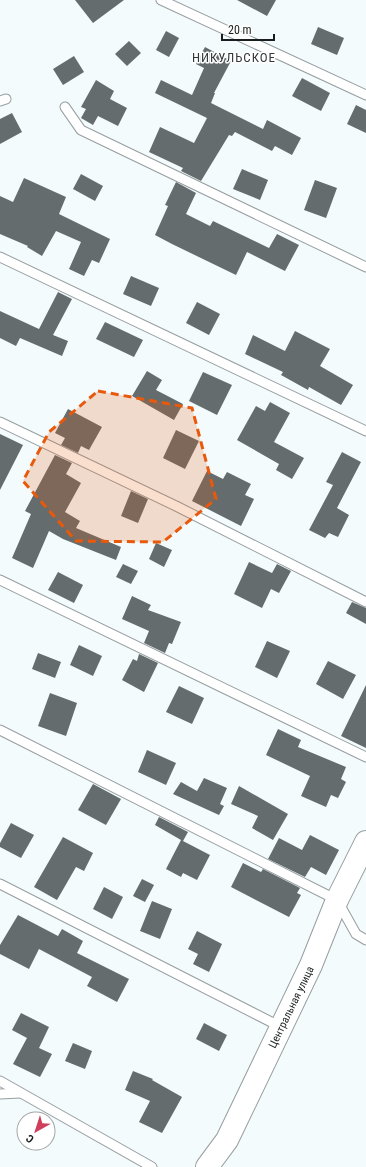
<svg xmlns="http://www.w3.org/2000/svg" width="366" height="1167" viewBox="0 0 366 1167" font-family="'Roboto Condensed',sans-serif">
	<style>
		.building { fill: #656c6d }
		.lines { fill: none; stroke-linecap: round; stroke-linejoin: round }
		.service-casing { stroke: #979ea0; stroke-width: 11 }
		.tertiary-casing { stroke: #979ea0; stroke-width: 24 }
		.service { stroke: #fff; stroke-width: 9 }
		.tertiary { stroke: #fff; stroke-width: 22 }
		.marked { fill: #e8590c; fill-opacity: 0.2; stroke: #e8590c; stroke-width: 3; stroke-dasharray: 8 5; stroke-linejoin: round }
		.labels { text-anchor: middle; stroke-width: 3; stroke-linejoin: round; paint-order: stroke }
		.street-label { font-size: 11px; fill: #1a1d1d; stroke: #fff }
		.quarter-label { font-size: 13px; letter-spacing: 1px; fill: #33393a; stroke: #fff }
	</style>
	<rect width="100%" height="100%" fill="#f3fbfd"/>
	<g class="building">
		<path d="M75 0H124L93 23Z"/>
		<path d="M237 0H276L267 16Z"/>
		<path d="M318 27 344 38 337 55 311 44Z"/>
		<path d="M166 31 179 38 169 57 156 50Z"/>
		<path d="M129 41 141 53 127 66 115 54Z"/>
		<path d="M205 47 231 61 214 93H215L211 103 263 129 267 120 301 138 292 155 275 146 272 151 235 132 232 136 229 135 201 181 181 171 183 168 149 152 160 127 194 143 207 118 155 93 161 80 192 95 204 68 196 64Z"/>
		<path d="M74 56 84 72 63 85 53 69Z"/>
		<path d="M302 78 330 93 321 111 292 96Z"/>
		<path d="M96 80 114 91 110 99 127 108 118 126 98 116 93 125 81 118 86 109 81 107Z"/>
		<path d="M356 105 366 110V133L347 124Z"/>
		<path d="M12 113 22 132 0 144V119Z"/>
		<path d="M242 169 268 180 260 200 233 189Z"/>
		<path d="M81 174 103 186 95 201 73 189Z"/>
		<path d="M24 178 66 197 59 214 110 239 99 263 92 260 84 276 69 269 81 242 56 231 42 256 27 247 28 246 0 234V196L13 202Z"/>
		<path d="M315 180 337 188 326 218 304 210Z"/>
		<path d="M176 182 196 193 186 214 210 226 213 221 269 248 277 234 299 245 285 271 247 252 236 275 172 244 155 235 168 206 165 205Z"/>
		<path d="M131 276 159 288 151 306 123 294Z"/>
		<path d="M58 292 72 299 53 335 68 341 62 356 20 338 16 346 0 338V311L39 329Z"/>
		<path d="M197 302 220 314 209 335 186 323Z"/>
		<path d="M105 322 143 340 134 357 96 339Z"/>
		<path d="M295 331 330 349 320 366 353 385 341 405 309 387 308 390 281 375 283 372 245 354 253 335 285 351Z"/>
		<path d="M147 371 162 380 156 390 183 404 174 420 132 396Z"/>
		<path d="M203 372 232 385 217 415 189 401Z"/>
		<path d="M270 402 290 413 274 442 304 458 292 479 276 470 279 464 237 440 256 406 265 411Z"/>
		<path d="M68 409 102 427 89 450 81 446 78 453 61 445 65 438 55 433Z"/>
		<path d="M176 430 199 441 185 469 163 458Z"/>
		<path d="M0 434 23 445 0 490Z"/>
		<path d="M342 452 361 462 337 508 349 515 338 537 329 533 325 538 309 530 333 485 326 482Z"/>
		<path d="M55 455 72 463 66 474 81 483 65 512 80 521 76 528 121 547 116 560 63 539 49 531 33 568 12 558 31 514 25 511Z"/>
		<path d="M207 471 223 479 227 472 251 484 245 495 254 499 241 526 192 501Z"/>
		<path d="M131 491 148 499 138 523 121 516Z"/>
		<path d="M156 543 172 550 164 567 149 559Z"/>
		<path d="M249 562 272 573 277 564 291 571 279 593 271 589 262 608 234 594Z"/>
		<path d="M123 564 138 571 131 584 116 577Z"/>
		<path d="M58 572 83 585 74 603 48 590Z"/>
		<path d="M132 596 151 605 148 610 181 622 172 644 169 643 165 653 144 643 149 631 122 619Z"/>
		<path d="M352 602 366 608V624L346 613Z"/>
		<path d="M267 641 290 651 277 678 255 667Z"/>
		<path d="M79 645 102 656 93 676 70 665Z"/>
		<path d="M38 653 61 662 55 678 32 669Z"/>
		<path d="M139 654 158 663 144 692 122 680 133 659 137 661Z"/>
		<path d="M328 661 356 675 343 699 316 684Z"/>
		<path d="M366 685V748L341 736Z"/>
		<path d="M179 686 204 698 192 724 166 712Z"/>
		<path d="M50 693 77 703 66 736 38 726Z"/>
		<path d="M278 729 301 740 298 747 346 767 341 779 346 782 338 798 331 795 326 807 301 796 310 776 266 755Z"/>
		<path d="M147 750 176 763 166 785 138 772Z"/>
		<path d="M204 778 227 788 220 804 224 806 219 815 173 794 181 782 197 791Z"/>
		<path d="M93 784 121 799 106 825 78 810Z"/>
		<path d="M239 786 288 814 273 840 252 828 258 816 231 804Z"/>
		<path d="M159 817 188 832 183 841 210 855 197 880 183 873 181 877 166 869 181 840 155 825Z"/>
		<path d="M11 823 34 835 21 858 0 847V843Z"/>
		<path d="M310 835 339 850 326 875 311 867 305 877 268 859 279 838 302 850Z"/>
		<path d="M63 837 93 853 84 871 76 867 57 900 34 887Z"/>
		<path d="M243 863 261 872 263 869 300 888 297 893 301 895 289 917 231 887Z"/>
		<path d="M142 879 154 885 145 902 133 896Z"/>
		<path d="M104 887 123 897 112 919 93 909Z"/>
		<path d="M152 901 172 909 160 939 140 931Z"/>
		<path d="M18 915 58 936 62 929 83 941 77 953 129 979 117 1002 87 986 92 977 39 949 29 969 0 954V945Z"/>
		<path d="M197 931 222 944 209 972 193 964 198 954 188 949Z"/>
		<path d="M21 1013 49 1027 39 1048 52 1054 40 1077 13 1064 27 1038 12 1030Z"/>
		<path d="M204 1023 227 1035 219 1051 196 1039Z"/>
		<path d="M73 1043 92 1051 85 1069 65 1061Z"/>
		<path d="M133 1071 153 1079 152 1080 182 1097 162 1133 139 1122 150 1101 125 1090Z"/>
	</g>
	<g class="lines">
		<defs>
			<g id="service">
				<path d="M161 0 366 95"/>
				<path d="M0 101 6 99"/>
				<path d="M65 107 81 130 366 267"/>
				<path d="M0 257 366 431"/>
				<path d="M0 422 176 506 366 602"/>
				<path d="M0 580 366 757"/>
				<path d="M0 730 337 900 356 934 366 940"/>
				<path d="M0 884 281 1027"/>
				<path d="M0 1081 152 1167"/>
				<path d="M0 1094 20 1093"/>
			</g>
			<path id="tertiary" d="M207 1167 227 1140 311 965 337 900 366 842"/>
		</defs>
		<use href="#service" class="service-casing"/>
		<use href="#tertiary" class="tertiary-casing"/>
		<use href="#service" class="service"/>
		<use href="#tertiary" class="tertiary"/>
	</g>
	<path class="marked" d="M98 391 192 408 216 499 163 542 76 541 23 481 49 432Z"/>
	<g class="labels">
		<g class="street-label">
			<text transform="translate(291 1007) rotate(-64)" y="4">Центральная улица</text>
		</g>
		<g class="quarter-label">
			<text x="234" y="62">НИКУЛЬСКОЕ</text>
		</g>
	</g>
	<g transform="translate(36 1131) rotate(219)"><circle r="19" fill="#ffffff" stroke="#a3a5a5"/>
	<path d="M0-3L7 15L0 10L-7 15Z" fill="#cf3f5b"/>
	<text y="-6" font-size="11" font-weight="bold" text-anchor="middle" fill="#1a1d1d">С</text>
	</g>
	<path d="M222 34v6h52v-6" fill="none" stroke="#1a1d1d" stroke-width="2"/>
	<text x="228" y="34" font-size="12" fill="#1a1d1d" stroke="#ffffff" stroke-width="3" paint-order="stroke">20 m</text>
</svg>
